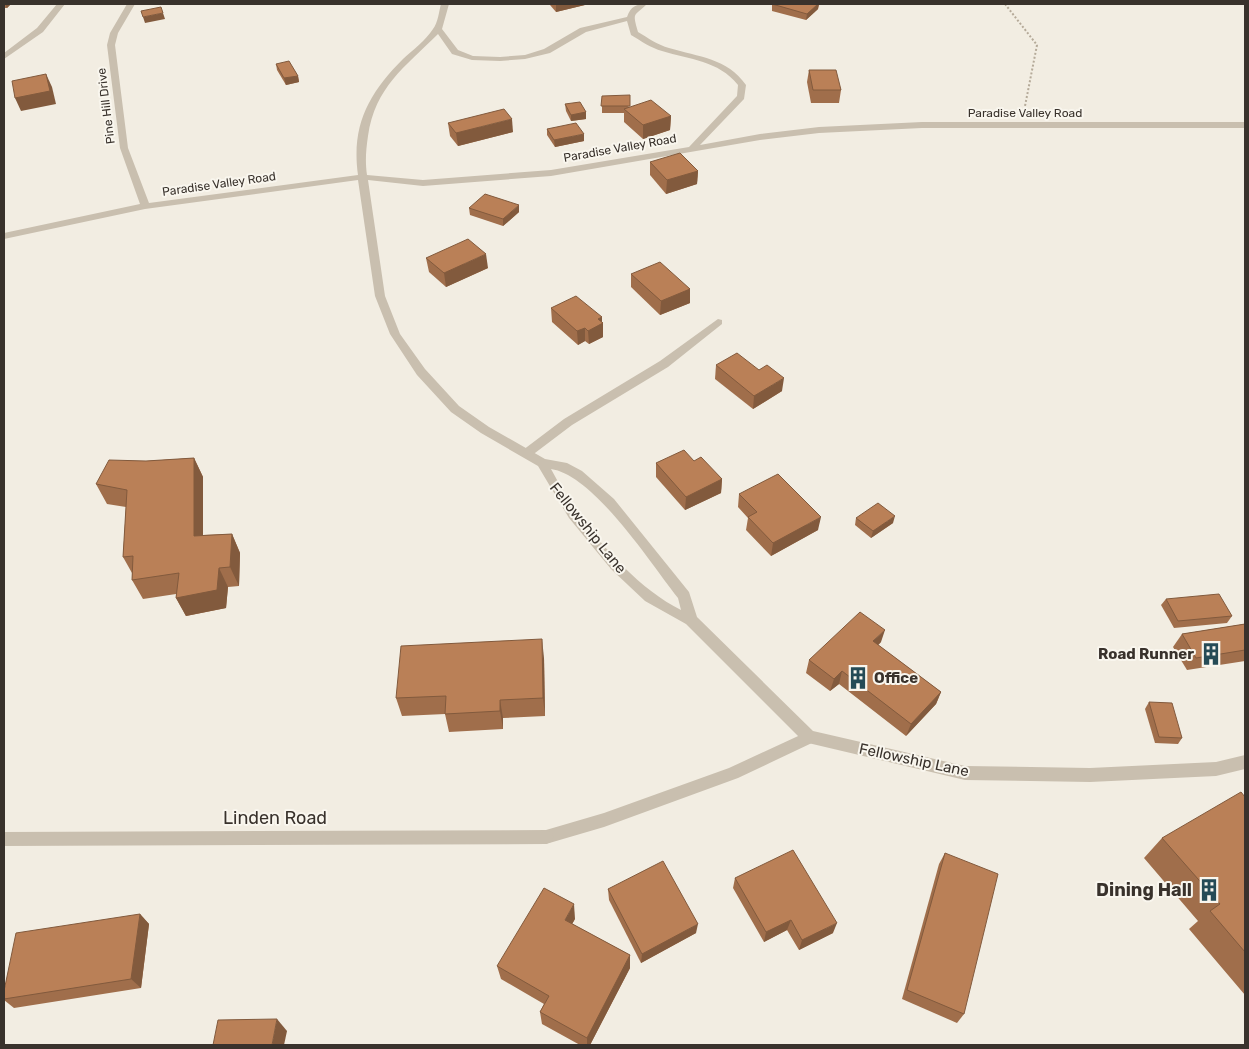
<svg xmlns="http://www.w3.org/2000/svg" width="1249" height="1049" viewBox="0 0 1249 1049" font-family="Rubik,sans-serif">
	<style>
		.lines { fill: none; stroke-linecap: round; stroke-linejoin: round }
		.path { stroke: #b5aa99; stroke-width: 2; stroke-dasharray: 2 2; stroke-linecap: butt }
		.lane { fill: #c9bfaf; fill-rule: evenodd }
		.street { fill: #c9bfaf; fill-rule: evenodd }
		.wall { fill: #a06e4b }
		.shaded-wall { fill: #825a3d }
		.building { fill: #ba8057; stroke: #825a3d }
		.labels { text-anchor: middle; stroke-width: 4; stroke-linejoin: round; paint-order: stroke }
		.far-street-label { font-size: 12px; fill: #39322c; stroke: #f9f6ee }
		.street-label { font-size: 15px; fill: #39322c; stroke: #f9f6ee }
		.poi-label { font-size: 15px; font-weight: bold; fill: #39322c; stroke: #f9f6ee; text-anchor: end }
		.near-street-label { font-size: 18px; fill: #39322c; stroke: #f9f6ee }
		.near-poi-label { font-size: 18px; font-weight: bold; fill: #39322c; stroke: #f9f6ee; text-anchor: end }
	</style>
	<rect width="100%" height="100%" fill="#f2ede2"/>
	<g class="lines">
		<path class="path" d="M1005 4 1037 45 1025 106"/>
		<g class="lane">
			<path d="M718 319 722 320V324L668 367 572 425 531 456H523L521 453 523 450 564 419 660 361Z"/>
			<path d="M809 731 814 732 816 737 814 742 738 778 604 827 546 844 541 842 538 837 541 832 546 830 604 813 729 768Z"/>
		</g>
		<g class="street">
			<path d="M57 4H65L43 32 4 59V53L37 28Z"/>
			<path d="M127 4H135L118 33 115 45 128 148 149 203 358 175C351 125 369 93 403 59 413 50 426 40 433 29 438 23 439 11 441 4H449L442 29 458 50 473 56 500 57 525 55 544 49 580 28 627 17C631 6 636 4 647 4 634 17 632 11 638 32 648 38 658 45 669 48 699 57 727 58 746 85L744 99 700 145 760 134 819 127 922 122H1245V128H922L819 133 760 140 551 176 423 186 368 180 385 296 400 334 425 369 459 406 489 427 545 459 567 463 582 471 614 499 689 592 697 617 813 731 965 766 1090 768 1216 762 1245 755V769L1216 776 1090 782 965 780 804 742 686 624 645 601 611 569 569 518 538 466 481 433 451 412 417 375 390 334 375 296 358 180 145 209 4 239V233L140 204 120 148 107 45 110 33ZM627 21 631 35C641 41 651 48 662 51 690 60 718 60 738 85L737 96 689 147 551 170 423 180 367 175C365 161 366 150 368 136 375 87 405 67 438 34L452 54 472 60 500 61 525 59 550 53 586 32ZM551 469C594 475 651 564 678 598L681 610C629 584 578 520 551 469Z"/>
			<path d="M546 830 551 832 554 837 551 842 546 844 4 846V832Z"/>
		</g>
	</g>
	<g class="wall">
		<path d="M4 4H11L7 8H4Z"/>
		<path d="M550 4H589L556 12 550 5Z"/>
		<path d="M772 4H819L818 9 806 20 772 11Z"/>
		<path d="M276 64 298 76 299 82 286 85 277 70Z"/>
		<path d="M809 70 841 90 839 103H811L807 82Z"/>
		<path d="M602 96 630 107 671 116 670 130 643 139 624 122V113H602Z"/>
		<path d="M565 104 586 112V119L571 121 566 111Z"/>
		<path d="M448 123 513 132 458 146 450 136Z"/>
		<path d="M547 129 584 141 555 147 547 135Z"/>
		<path d="M650 162 698 171 697 184 666 194 650 175Z"/>
		<path d="M469 208 519 212 503 226 470 215Z"/>
		<path d="M426 258 488 268 446 287 429 272Z"/>
		<path d="M631 274 690 289V303L660 315 631 287Z"/>
		<path d="M551 308 602 317V322L603 323V337L589 344 585 341 578 345 552 322Z"/>
		<path d="M716 365 782 391 753 409 715 379Z"/>
		<path d="M194 458 203 477V535L232 534 240 553 239 586 228 587 226 608 186 616 176 598V594L143 599 132 580V573L123 557 126 507 107 504 96 484 146 461Z"/>
		<path d="M694 461 722 479 721 493 685 510 656 477V463Z"/>
		<path d="M739 494 818 530 771 556 746 530 748 518 738 507Z"/>
		<path d="M856 518 893 523 871 538 855 525Z"/>
		<path d="M1166 599 1232 616 1227 623 1174 628 1161 605Z"/>
		<path d="M1245 624V661L1187 670 1173 647 1182 634Z"/>
		<path d="M881 642 878 645 941 692 936 704 906 736 839 684 830 691 806 673 809 660Z"/>
		<path d="M544 658 545 716 503 718V729L449 732 445 714 402 716 396 698Z"/>
		<path d="M1149 702 1182 738 1178 744 1155 743 1145 709Z"/>
		<path d="M1245 797V995L1189 929 1198 921 1144 858 1162 838Z"/>
		<path d="M945 853 964 1014 957 1023 902 999 939 864Z"/>
		<path d="M735 878 833 933 799 950 787 930 764 942 733 888Z"/>
		<path d="M608 889 696 933 641 963 609 900Z"/>
		<path d="M140 914 149 924 141 988 14 1008 4 1000V991Z"/>
		<path d="M575 919 572 924 630 955V968L590 1045H580L542 1024 540 1012 544 1004 501 979 497 966Z"/>
	</g>
	<g class="shaded-wall">
		<path d="M5 4H11L7 8Z"/>
		<path d="M556 4H589L556 12Z"/>
		<path d="M818 4H819L818 9 806 20 807 14Z"/>
		<path d="M163 13 165 19 145 23 143 17Z"/>
		<path d="M46 74 52 87 56 104 21 111 15 98Z"/>
		<path d="M298 76 299 82 286 85 284 78Z"/>
		<path d="M586 112V119L571 121V115Z"/>
		<path d="M671 116 670 130 643 139V125Z"/>
		<path d="M512 119 513 132 458 146 456 133Z"/>
		<path d="M584 134V141L555 147 554 140Z"/>
		<path d="M698 171 697 184 666 194 667 180Z"/>
		<path d="M519 205V212L503 226V219Z"/>
		<path d="M486 254 488 268 446 287 444 273Z"/>
		<path d="M690 289V303L660 315 661 301Z"/>
		<path d="M602 317V324L603 323V337L589 344 588 331 598 319Z"/>
		<path d="M585 328V341L578 345 577 331Z"/>
		<path d="M784 378 782 391 753 409 754 396Z"/>
		<path d="M194 458 203 477V555L194 536Z"/>
		<path d="M722 479 721 493 685 510 686 497Z"/>
		<path d="M895 516 893 523 871 538 873 531Z"/>
		<path d="M821 517 818 530 771 556 773 543Z"/>
		<path d="M232 534 240 553 239 586 230 567Z"/>
		<path d="M219 568 228 587 226 608 186 616 176 598Z"/>
		<path d="M885 630 881 642 869 654 873 641Z"/>
		<path d="M542 639 544 658 545 716 543 698Z"/>
		<path d="M842 671 839 684 830 691 834 679Z"/>
		<path d="M941 692 936 704 906 736 911 724Z"/>
		<path d="M500 700 503 718V729L500 711Z"/>
		<path d="M574 904 575 919 566 934 565 920Z"/>
		<path d="M140 914 149 924 141 988 131 979Z"/>
		<path d="M791 920 787 930 764 942 766 932Z"/>
		<path d="M837 923 833 933 799 950 802 940Z"/>
		<path d="M698 924 696 933 641 963 642 954Z"/>
		<path d="M630 955V968L590 1045H587V1038Z"/>
		<path d="M277 1019 287 1031 284 1045H272Z"/>
	</g>
	<g class="building">
		<path d="M772 4H818L807 14Z"/>
		<path d="M161 7 163 13 143 17 141 11Z"/>
		<path d="M289 61 298 76 284 78 276 64Z"/>
		<path d="M809 70H836L841 90H813Z"/>
		<path d="M46 74 50 91 15 98 12 81Z"/>
		<path d="M630 95V106H601L602 96Z"/>
		<path d="M651 100 671 116 643 125 624 109Z"/>
		<path d="M580 102 586 112 571 115 565 104Z"/>
		<path d="M504 109 512 119 456 133 448 123Z"/>
		<path d="M576 123 584 134 554 140 547 129Z"/>
		<path d="M680 153 698 171 667 180 650 162Z"/>
		<path d="M485 194 519 205 503 219 469 208Z"/>
		<path d="M468 239 486 254 444 273 426 258Z"/>
		<path d="M660 262 690 289 661 301 631 274Z"/>
		<path d="M576 296 602 317 598 319 603 323 588 331 585 328 577 331 551 308Z"/>
		<path d="M737 353 759 370 767 365 784 378 754 396 716 365Z"/>
		<path d="M684 450 694 461 701 457 722 479 686 497 656 463Z"/>
		<path d="M194 458V536L232 534 230 567 219 568 217 590 176 598 179 573 132 580 133 556 123 557 127 490 96 484 109 460 146 461Z"/>
		<path d="M778 474 821 517 773 543 748 517 757 512 739 494Z"/>
		<path d="M878 503 895 516 873 531 856 518Z"/>
		<path d="M1219 594 1232 616 1178 621 1166 599Z"/>
		<path d="M860 612 885 630 873 641 941 692 911 724 842 671 834 679 809 660Z"/>
		<path d="M1245 624V650L1196 658 1182 634Z"/>
		<path d="M542 639 543 698 500 700V711L445 714 446 696 396 698 401 646Z"/>
		<path d="M1149 702 1172 703 1182 738 1159 737Z"/>
		<path d="M1241 792 1245 797V952L1210 911 1220 904 1162 838Z"/>
		<path d="M793 850 837 923 802 940 791 920 766 932 735 878Z"/>
		<path d="M945 853 998 874 964 1014 907 990Z"/>
		<path d="M663 861 698 924 642 954 608 889Z"/>
		<path d="M544 888 574 904 565 920 630 955 587 1038 540 1012 549 996 497 966Z"/>
		<path d="M140 914 131 979 4 999V991L16 933Z"/>
		<path d="M277 1019 272 1045H213L218 1020Z"/>
	</g>
	<defs>
		<symbol id="building-bare" viewBox="-9 -9 18 18"><path d="M-4-6H4V6H1V3H-1V6H-4ZM-2.5-4.3h1.7v1.8h-1.7ZM.8-4.3h1.7v1.8H.8ZM-2.5-1h1.7V.8h-1.7ZM.8-1h1.7V.8H.8Z" fill="#254b56" stroke="#f9f6ee" stroke-width="2.5" paint-order="stroke"/></symbol>
	</defs>
	<g fill-rule="evenodd">
		<use href="#building-bare" x="1195" y="638" width="32" height="32"/>
		<use href="#building-bare" x="842" y="662" width="32" height="32"/>
		<use href="#building-bare" x="1193" y="874" width="32" height="32"/>
	</g>
	<g class="labels">
		<g class="far-street-label">
			<text transform="translate(106 106) rotate(-97)" y="4">Pine Hill Drive</text>
			<text x="1025" y="117">Paradise Valley Road</text>
			<text transform="translate(620 148) rotate(-10)" y="4">Paradise Valley Road</text>
			<text transform="translate(219 184) rotate(-8)" y="4">Paradise Valley Road</text>
		</g>
		<g class="street-label">
			<text transform="translate(588 528) rotate(51)" y="5">Fellowship Lane</text>
			<text transform="translate(914 760) rotate(12)" y="5">Fellowship Lane</text>
		</g>
		<g class="poi-label">
			<text x="1194" y="659">Road Runner</text>
			<text x="874" y="683" text-anchor="start">Office</text>
		</g>
		<g class="near-street-label">
			<text x="275" y="824">Linden Road</text>
		</g>
		<g class="near-poi-label">
			<text x="1192" y="896">Dining Hall</text>
		</g>
	</g>
	<rect width="1249" height="1049" fill="none" stroke="#39322c" stroke-width="10"/>
</svg>
